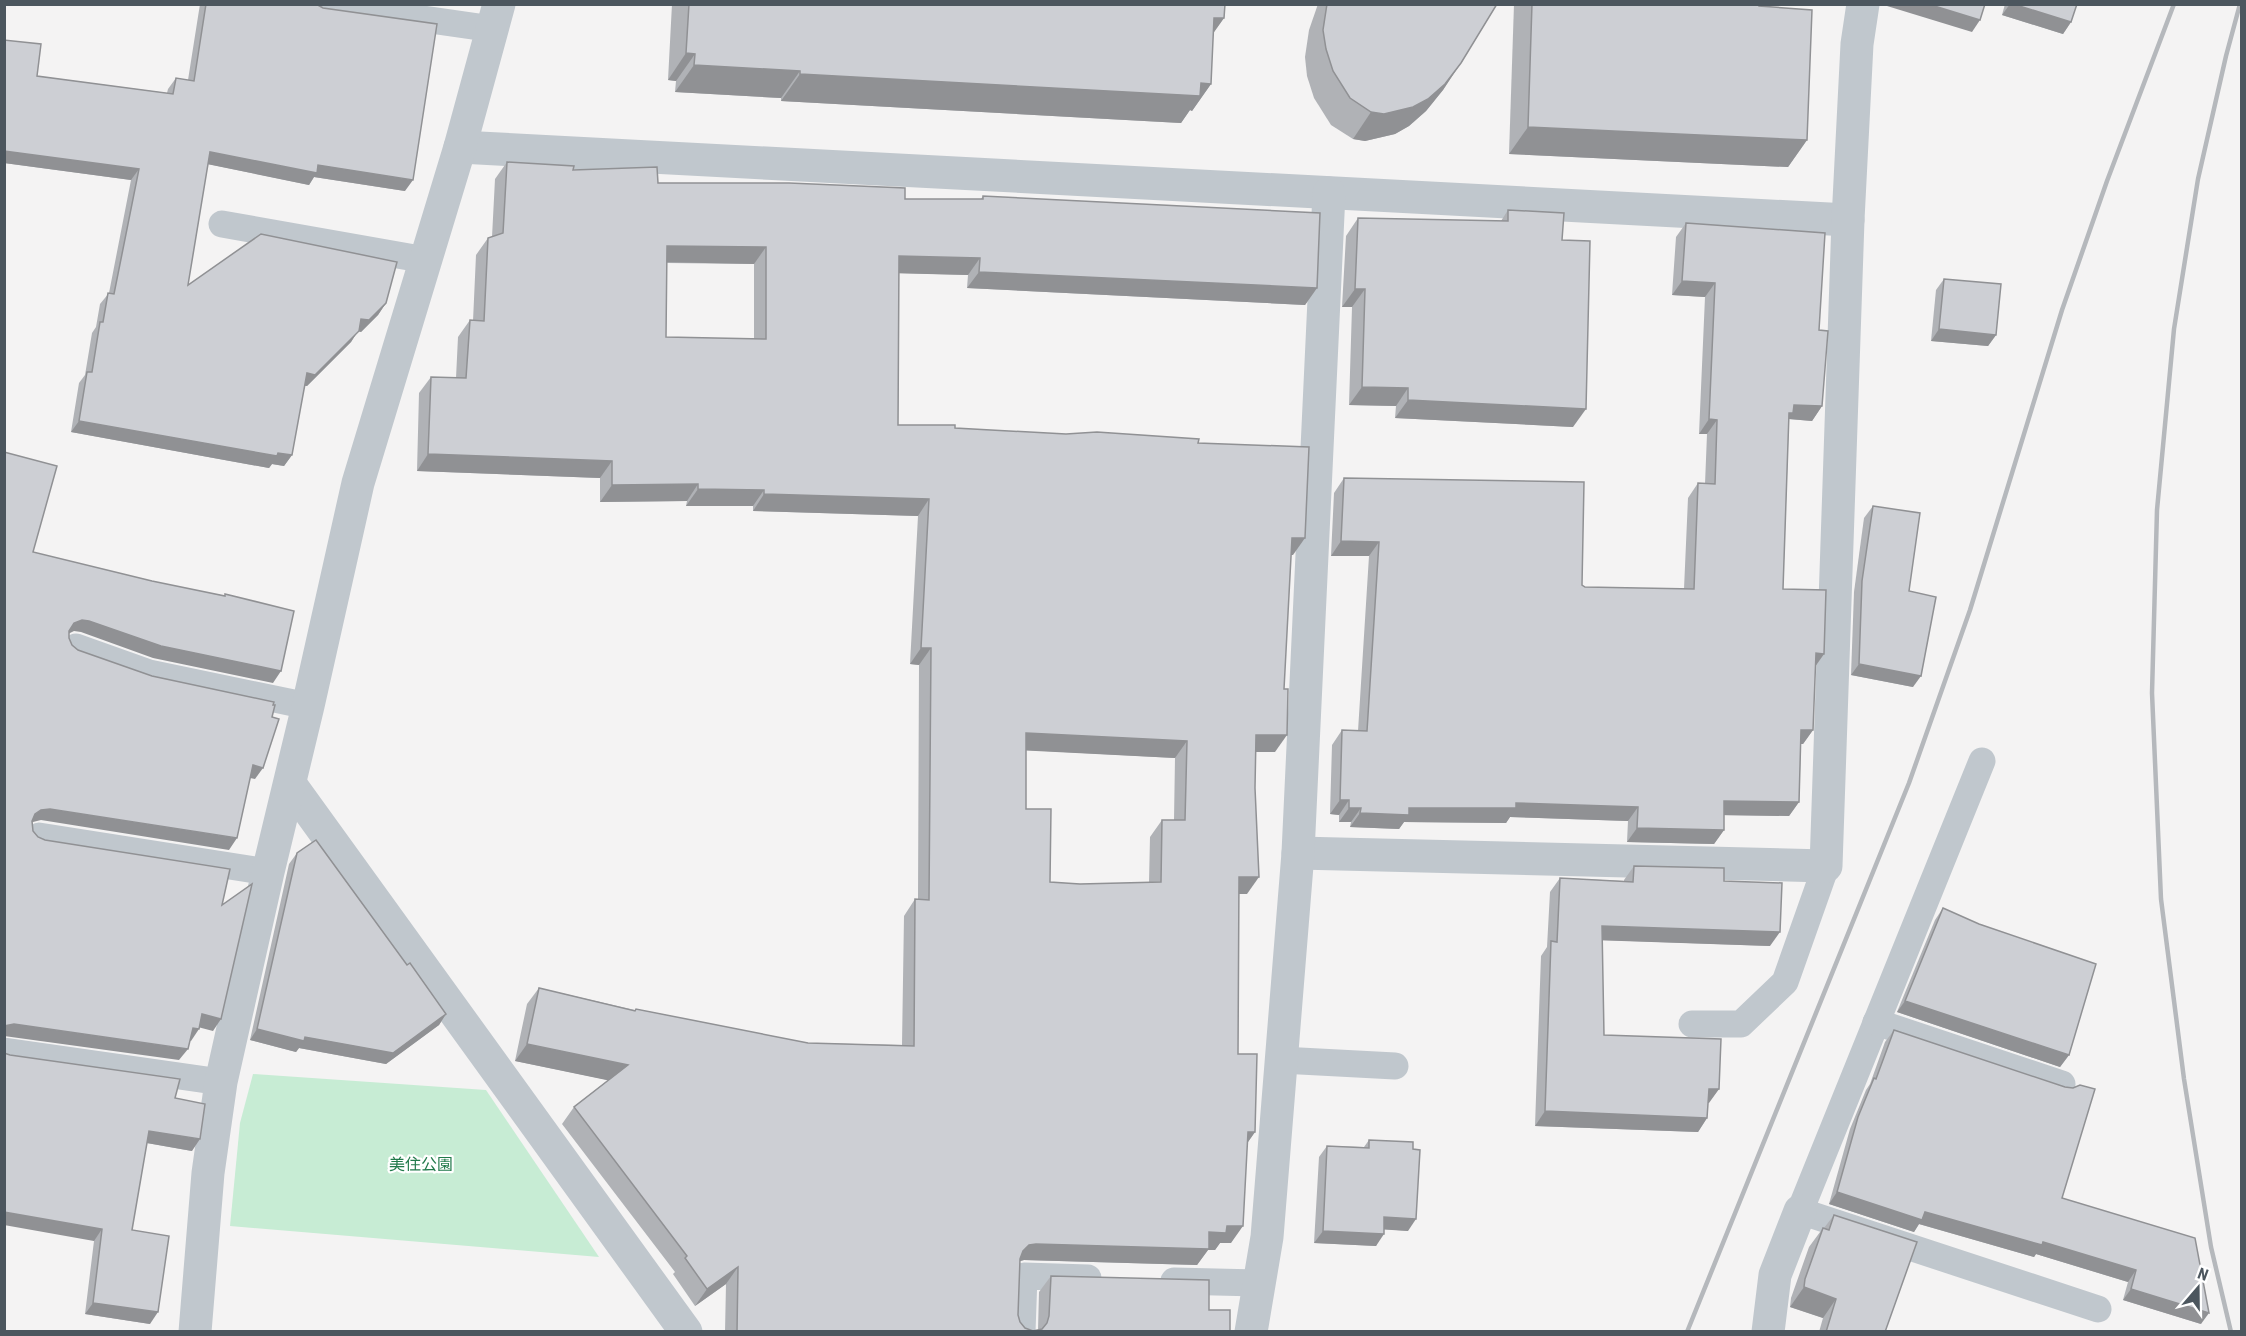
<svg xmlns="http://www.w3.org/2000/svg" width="2246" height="1336" viewBox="0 0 2246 1336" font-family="'Roboto Condensed','Noto Sans JP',sans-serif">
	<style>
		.green { fill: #c7ecd4 }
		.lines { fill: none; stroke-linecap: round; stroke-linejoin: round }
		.lane { stroke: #c0c7cd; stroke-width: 27 }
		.street { stroke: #c0c7cd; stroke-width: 33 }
		.rail { stroke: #b5b8bc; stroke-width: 4.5 }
		.wall { fill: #b0b2b6; fill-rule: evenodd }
		.shaded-wall { fill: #909194 }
		.building { fill: #cdcfd4; stroke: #909194; stroke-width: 1.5; fill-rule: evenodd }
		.labels { text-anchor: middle; stroke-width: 4.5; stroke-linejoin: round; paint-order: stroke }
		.park-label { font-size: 16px; fill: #227a4b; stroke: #fff }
	</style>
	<rect width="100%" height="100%" fill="#f4f3f3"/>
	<path class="green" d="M253 1074 486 1090 599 1257 230 1226 240 1123Z"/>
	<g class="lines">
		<g class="lane">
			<path d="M318 4 493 29"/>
			<path d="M222 224 426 260"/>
			<path d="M76 647 149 673 308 706"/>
			<path d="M1982 761 1800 1211 2098 1309"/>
			<path d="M39 836 268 872"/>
			<path d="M1876 1022 2062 1084"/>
			<path d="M1692 1024H1741L1785 982 1826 866"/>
			<path d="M4 1051 221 1082"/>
			<path d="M1281 1060 1395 1066"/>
			<path d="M1174 1281 1258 1283"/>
			<path d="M1022 1332 1024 1276 1088 1278"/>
		</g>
		<g class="street">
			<path d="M460 147 1848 220"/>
			<path d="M290 784 686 1332"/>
			<path d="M1298 853 1826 866 1848 220 1857 44 1863 4"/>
			<path d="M195 1332 208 1173 221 1082 268 872 308 706 358 483 460 147 499 4"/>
			<path d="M1251 1332 1267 1237 1298 853 1329 193"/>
			<path d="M1768 1332 1775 1275 1800 1211"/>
		</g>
		<g class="rail">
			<path d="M1687 1332 1909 783 1970 610 2062 310 2107 181 2174 4"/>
			<path d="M2231 1332 2211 1247 2184 1079 2161 899 2152 693 2157 510 2174 329 2198 179 2226 56 2240 4"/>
		</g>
	</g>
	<g class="wall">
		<path d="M200 4H316L405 191 314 177 309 185 208 164 188 285 386 303 378 315 361 332 358 331 351 342 307 386H304L292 455 284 466 272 464 269 468 71 432 79 383 85 375 92 333 96 327 100 304 109 293 131 180 4 163V40L37 76 167 93 168 89 176 78 188 80Z"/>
		<path d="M672 4H1225L1224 18 1213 33 1211 84 1192 111 1190 110 1181 123 781 101V98L675 92 676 81 668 80Z"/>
		<path d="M1318 4H1497L1443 90 1426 111 1409 126 1395 134 1365 141 1353 139 1331 125 1314 98 1307 76 1305 57 1309 30Z"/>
		<path d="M1514 4H1759L1807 140 1788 167 1509 154Z"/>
		<path d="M2005 4H2077L2071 22 2063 34 2002 15Z"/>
		<path d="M507 162 573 170 658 183 905 199H981L983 196 1317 288 1305 305 967 288 968 275 899 273 898 425 1198 443 1293 555H1291L1275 752H1255L1247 894H1239L1238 1054 1255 1132 1248 1142 1231 1243H1220L1215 1250H1208L1197 1265 1024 1260 1020 1261 1018 1315 1020 1322 1025 1328 1033 1331 1038 1330 1039 1292 1051 1276 1209 1310 1230 1332H725L726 1284 695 1306 673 1274 675 1272 562 1124 574 1107 608 1080 515 1061 527 1004 539 988 635 1010 636 1009 808 1043 902 1045 904 916 915 899H918L919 665 910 664 918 516 753 511V506H686L687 501 600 502V478L417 471 419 393 431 377 456 378 458 337 470 320 473 321 476 255 488 238 492 237 495 179ZM667 263 754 264V339L666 337ZM1026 750 1175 758 1174 820H1162L1150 837 1149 883 1080 884 1050 882 1026 809Z"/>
		<path d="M1508 210 1562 240 1573 427 1395 418 1396 406 1349 405 1352 307H1342L1346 236 1358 218 1501 221Z"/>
		<path d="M1686 223 1819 330 1822 406 1812 421 1789 419V420L1783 589 1824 654 1815 667 1813 730 1803 744H1801L1799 802 1789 816 1724 815V830L1714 844 1627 842 1628 821 1510 817 1506 823 1404 822 1399 829 1350 827 1351 822H1339V815L1330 814 1332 745 1342 730 1358 731 1369 556H1331L1334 493 1344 478 1585 587 1684 589 1688 498 1698 483 1705 484 1707 434H1699L1705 297 1672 295 1676 237Z"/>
		<path d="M1944 279 1996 335 1988 346 1931 341 1936 290Z"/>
		<path d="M1873 506 1913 687 1851 675 1854 592 1864 518Z"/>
		<path d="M297 853 407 965 446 1014 439 1025 386 1064 299 1048 296 1052 250 1040 289 864Z"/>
		<path d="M1634 866 1724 881 1770 946 1602 940 1604 1035 1719 1089 1708 1103 1707 1118 1698 1132 1535 1126 1541 956 1547 947 1550 892 1560 878 1624 881V880Z"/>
		<path d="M1943 908 2069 1055 2060 1067 1897 1012 1935 920Z"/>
		<path d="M1894 1030 2062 1198 2201 1324 2123 1300 2128 1282 2036 1254 2034 1257 1919 1224 1914 1232 1829 1204 1850 1129 1866 1090 1870 1084 1885 1042Z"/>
		<path d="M10 1055 175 1098 192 1151 147 1143 132 1230 150 1324 85 1314 94 1241Z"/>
		<path d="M1369 1140 1408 1231 1384 1229 1376 1246 1314 1243 1319 1157 1327 1146 1364 1147Z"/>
		<path d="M1834 1215 1885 1332H1819L1823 1318 1790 1307 1791 1298 1809 1247 1823 1228H1824Z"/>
	</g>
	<g class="shaded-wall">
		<path d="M1889 4H1928L1980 20 1972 32 1887 6Z"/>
		<path d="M2010 4H2013L2071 22 2063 34 2002 15Z"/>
		<path d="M1214 18H1224L1205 45Z"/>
		<path d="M686 53 695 54 676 81 668 80Z"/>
		<path d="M1461 63 1443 90 1426 111 1409 126 1395 134 1365 141 1353 139 1371 112Z"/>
		<path d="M694 65 800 71 781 98 675 92Z"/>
		<path d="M800 74 1201 83 1211 84 1192 111 1190 110 1181 123 781 101Z"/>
		<path d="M1528 127 1807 140 1788 167 1509 154Z"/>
		<path d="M4 151 139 169 131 180 4 163Z"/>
		<path d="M210 152 318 165 413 180 405 191 314 177 309 185 202 163Z"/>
		<path d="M667 246 766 247 754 264 656 262Z"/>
		<path d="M899 256 980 258 968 275 887 273Z"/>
		<path d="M979 272 1317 288 1305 305 967 288Z"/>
		<path d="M1682 281 1715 283 1705 297 1672 295Z"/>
		<path d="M1355 289H1365L1352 307H1342Z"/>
		<path d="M386 303 378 315 361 332 358 331 351 342 307 386 299 385 307 373 361 319Z"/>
		<path d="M1939 329 1996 335 1988 346 1931 341Z"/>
		<path d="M1362 387 1408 388 1396 406 1349 405Z"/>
		<path d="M1408 400 1586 409 1573 427 1395 418Z"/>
		<path d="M1794 405 1822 406 1812 421 1789 419 1784 427 1785 419Z"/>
		<path d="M1709 419 1717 420 1707 434H1699Z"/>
		<path d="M79 421 278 453 292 455 284 466 272 464 269 468 71 432Z"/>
		<path d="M428 454 612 461 600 478 417 471Z"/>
		<path d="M698 484 687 501 600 502 612 485Z"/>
		<path d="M698 489 764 490 753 506H686Z"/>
		<path d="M764 494 929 499 918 516 753 511Z"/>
		<path d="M1292 538H1305L1293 555H1281Z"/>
		<path d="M1341 541 1379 542 1369 556H1331Z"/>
		<path d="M82 620 89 621 281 671 273 683 153 658 81 632 74 631 66 635 74 623Z"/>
		<path d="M921 648H931L919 665 910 664Z"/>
		<path d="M1816 653 1824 654 1814 668Z"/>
		<path d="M1859 664 1921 676 1913 687 1851 675Z"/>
		<path d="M1801 730H1813L1803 744H1791Z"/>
		<path d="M1026 733 1187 741 1175 758 1015 750Z"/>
		<path d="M1256 735H1287L1275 752H1244Z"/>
		<path d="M253 765 263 768 255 779 245 777Z"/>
		<path d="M1340 800H1349L1339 815 1330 814Z"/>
		<path d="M1724 801 1799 802 1789 816 1714 815Z"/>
		<path d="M1516 803 1638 807 1628 821 1510 817 1506 823 1404 822 1399 829 1350 827 1360 813 1409 808Z"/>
		<path d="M1349 808H1361L1351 822H1339Z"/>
		<path d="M50 809 237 838 229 850 41 820 33 822 27 826 35 814 41 810Z"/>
		<path d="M1637 828 1724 830 1714 844 1627 842Z"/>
		<path d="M1239 877H1259L1247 894H1228Z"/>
		<path d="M1602 926 1780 932 1770 946 1592 940Z"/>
		<path d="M1905 1001 2069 1055 2060 1067 1897 1012Z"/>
		<path d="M202 1014 221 1019 213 1031 194 1026Z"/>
		<path d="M446 1014 439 1025 386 1064 299 1048 296 1052 250 1040 257 1029 305 1037Z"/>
		<path d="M14 1024 188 1049 179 1060 4 1036V1026Z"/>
		<path d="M193 1028 199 1029 191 1041 185 1040Z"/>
		<path d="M527 1044 628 1065 616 1082 515 1061Z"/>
		<path d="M1709 1089H1719L1709 1103H1699Z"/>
		<path d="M1545 1111 1707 1118 1698 1132 1535 1126Z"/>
		<path d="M149 1131 200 1139 192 1151 141 1142Z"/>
		<path d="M1248 1132H1255L1243 1149Z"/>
		<path d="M1837 1192 1925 1212 2043 1242 2136 1270 2128 1282 2036 1254 2034 1257 1919 1224 1914 1232 1829 1204Z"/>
		<path d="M4 1212 102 1229 94 1241 4 1225Z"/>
		<path d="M1384 1217 1416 1219 1408 1231 1376 1229Z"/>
		<path d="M1227 1226H1243L1231 1243H1220L1215 1250H1208L1197 1265 1024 1260 1017 1262 1023 1251 1029 1245 1036 1244 1209 1232Z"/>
		<path d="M1323 1231 1384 1234 1376 1246 1314 1243Z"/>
		<path d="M738 1267 726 1284 695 1306 707 1289Z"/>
		<path d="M1804 1287 1836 1299 1823 1318 1790 1307Z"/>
		<path d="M2131 1289 2209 1313 2201 1324 2123 1300Z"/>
		<path d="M93 1303 158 1312 150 1324 85 1314Z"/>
	</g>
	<g class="building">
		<path d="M206 4H316L323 8 437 24 413 180 318 165 317 173 210 152 188 285 261 234 397 262 386 303 369 320 361 319 359 331 315 375 307 373 292 455 278 453 277 456 79 421 87 372H92L100 322H103L108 293 114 294 139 169 4 151V40L41 44 37 76 173 94 176 78 194 81Z"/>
		<path d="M689 4H1225L1224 18H1214L1211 84 1201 83 1200 96 800 74V71L694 65 695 54 686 53Z"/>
		<path d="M1327 4H1497L1461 63 1445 84 1428 99 1413 107 1384 114 1371 112 1350 98 1333 71 1326 49 1323 30Z"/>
		<path d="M1532 4H1759V6L1812 10 1807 140 1528 127Z"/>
		<path d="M1928 4H1985L1980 20Z"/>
		<path d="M2013 4H2077L2071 22Z"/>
		<path d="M507 162 574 166 573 170 657 167 658 183H789L905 188V199H983V196L1320 213 1317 288 979 272 980 258 899 256 898 425H955V428L1066 434 1097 432 1199 439 1198 443 1309 447 1305 538H1292L1284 689H1288L1287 735H1256L1255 788 1259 877H1239L1238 1054H1257L1255 1132H1248L1243 1226H1227L1226 1233 1209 1232V1249L1036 1244 1029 1245 1023 1251 1020 1259 1018 1315 1020 1322 1025 1328 1033 1331 1042 1329 1047 1323 1049 1316 1051 1276 1209 1280V1310H1230V1332H737L738 1267 707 1289 685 1258 687 1256 574 1107 628 1065 527 1044 539 988 635 1011 636 1009 808 1043 914 1046 915 899 929 900 931 648H921L929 499 764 494V490L698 489V484L612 485V461L428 454 431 377 466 378 470 320 484 321 488 238 503 233ZM667 246 766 247V339L666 337ZM1026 733 1187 741 1185 820H1162L1161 882 1080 884 1050 882 1051 809H1026Z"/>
		<path d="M1508 210 1564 213 1562 240 1590 241 1586 409 1408 400V388L1362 387 1365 289H1355L1358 218 1508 221Z"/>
		<path d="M1686 223 1825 233 1819 330 1828 331 1822 406 1794 405 1793 413H1789L1783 589 1826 590 1824 654 1816 653 1813 730H1801L1799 802 1724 801V830L1637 828 1638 807 1516 803V808H1409V815L1360 813 1361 808H1349V800H1340L1342 730 1367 731 1379 542 1341 541 1344 478 1584 482 1582 585 1585 587 1694 589 1698 483 1715 484 1717 420 1709 419 1715 283 1682 281Z"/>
		<path d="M1944 279 2001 284 1996 335 1939 329Z"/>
		<path d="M4 452 57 466 33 552 152 581 225 596V594L294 611 281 671 161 646 89 621 82 620 74 623 69 631V638L72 645 78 650 152 676 274 702 273 705H275L272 717 279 719 263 768 253 765 237 838 50 809 41 810 35 814 32 821 33 831 38 837 45 840 230 869 222 905 252 884 221 1019 202 1014 199 1029 193 1028 188 1049 14 1024 4 1026Z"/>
		<path d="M1873 506 1920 513 1909 591 1936 597 1921 676 1859 664 1862 581Z"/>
		<path d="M316 840 407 965 410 963 446 1014 393 1053 305 1037 304 1041 257 1029 297 853Z"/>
		<path d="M1634 866 1724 868V881L1782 883 1780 932 1602 926 1604 1035 1721 1039 1719 1089H1709L1707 1118 1545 1111 1551 941 1557 942 1560 878 1633 882Z"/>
		<path d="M1943 908 1979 924 2096 964 2069 1055 1905 1001Z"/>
		<path d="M1894 1030 2065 1087 2073 1088 2080 1085 2095 1089 2062 1198 2195 1238 2209 1313 2131 1289 2136 1270 2043 1242 2042 1245 1925 1212 1922 1220 1837 1192 1858 1117 1874 1078 1876 1079Z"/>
		<path d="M4 1053 10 1055 180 1079 175 1098 205 1104 200 1139 149 1131 132 1230 169 1236 158 1312 93 1303 102 1229 4 1212Z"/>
		<path d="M1369 1140 1413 1142V1149L1420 1150 1416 1219 1384 1217V1234L1323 1231 1327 1146 1369 1148Z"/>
		<path d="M1834 1215 1917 1242 1885 1332H1826L1836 1299 1804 1287 1805 1279 1823 1228 1829 1230Z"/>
	</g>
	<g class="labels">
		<g class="park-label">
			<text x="421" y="1170">美住公園</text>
		</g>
	</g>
	<rect width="2246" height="1336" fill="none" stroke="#4c565e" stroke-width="12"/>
	<g transform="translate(2198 1288) rotate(20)" stroke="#ffffff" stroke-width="4.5" paint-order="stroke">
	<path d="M0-4.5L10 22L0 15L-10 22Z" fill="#4c565e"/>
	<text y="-9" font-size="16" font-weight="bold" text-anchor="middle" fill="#4c565e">N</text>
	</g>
</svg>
